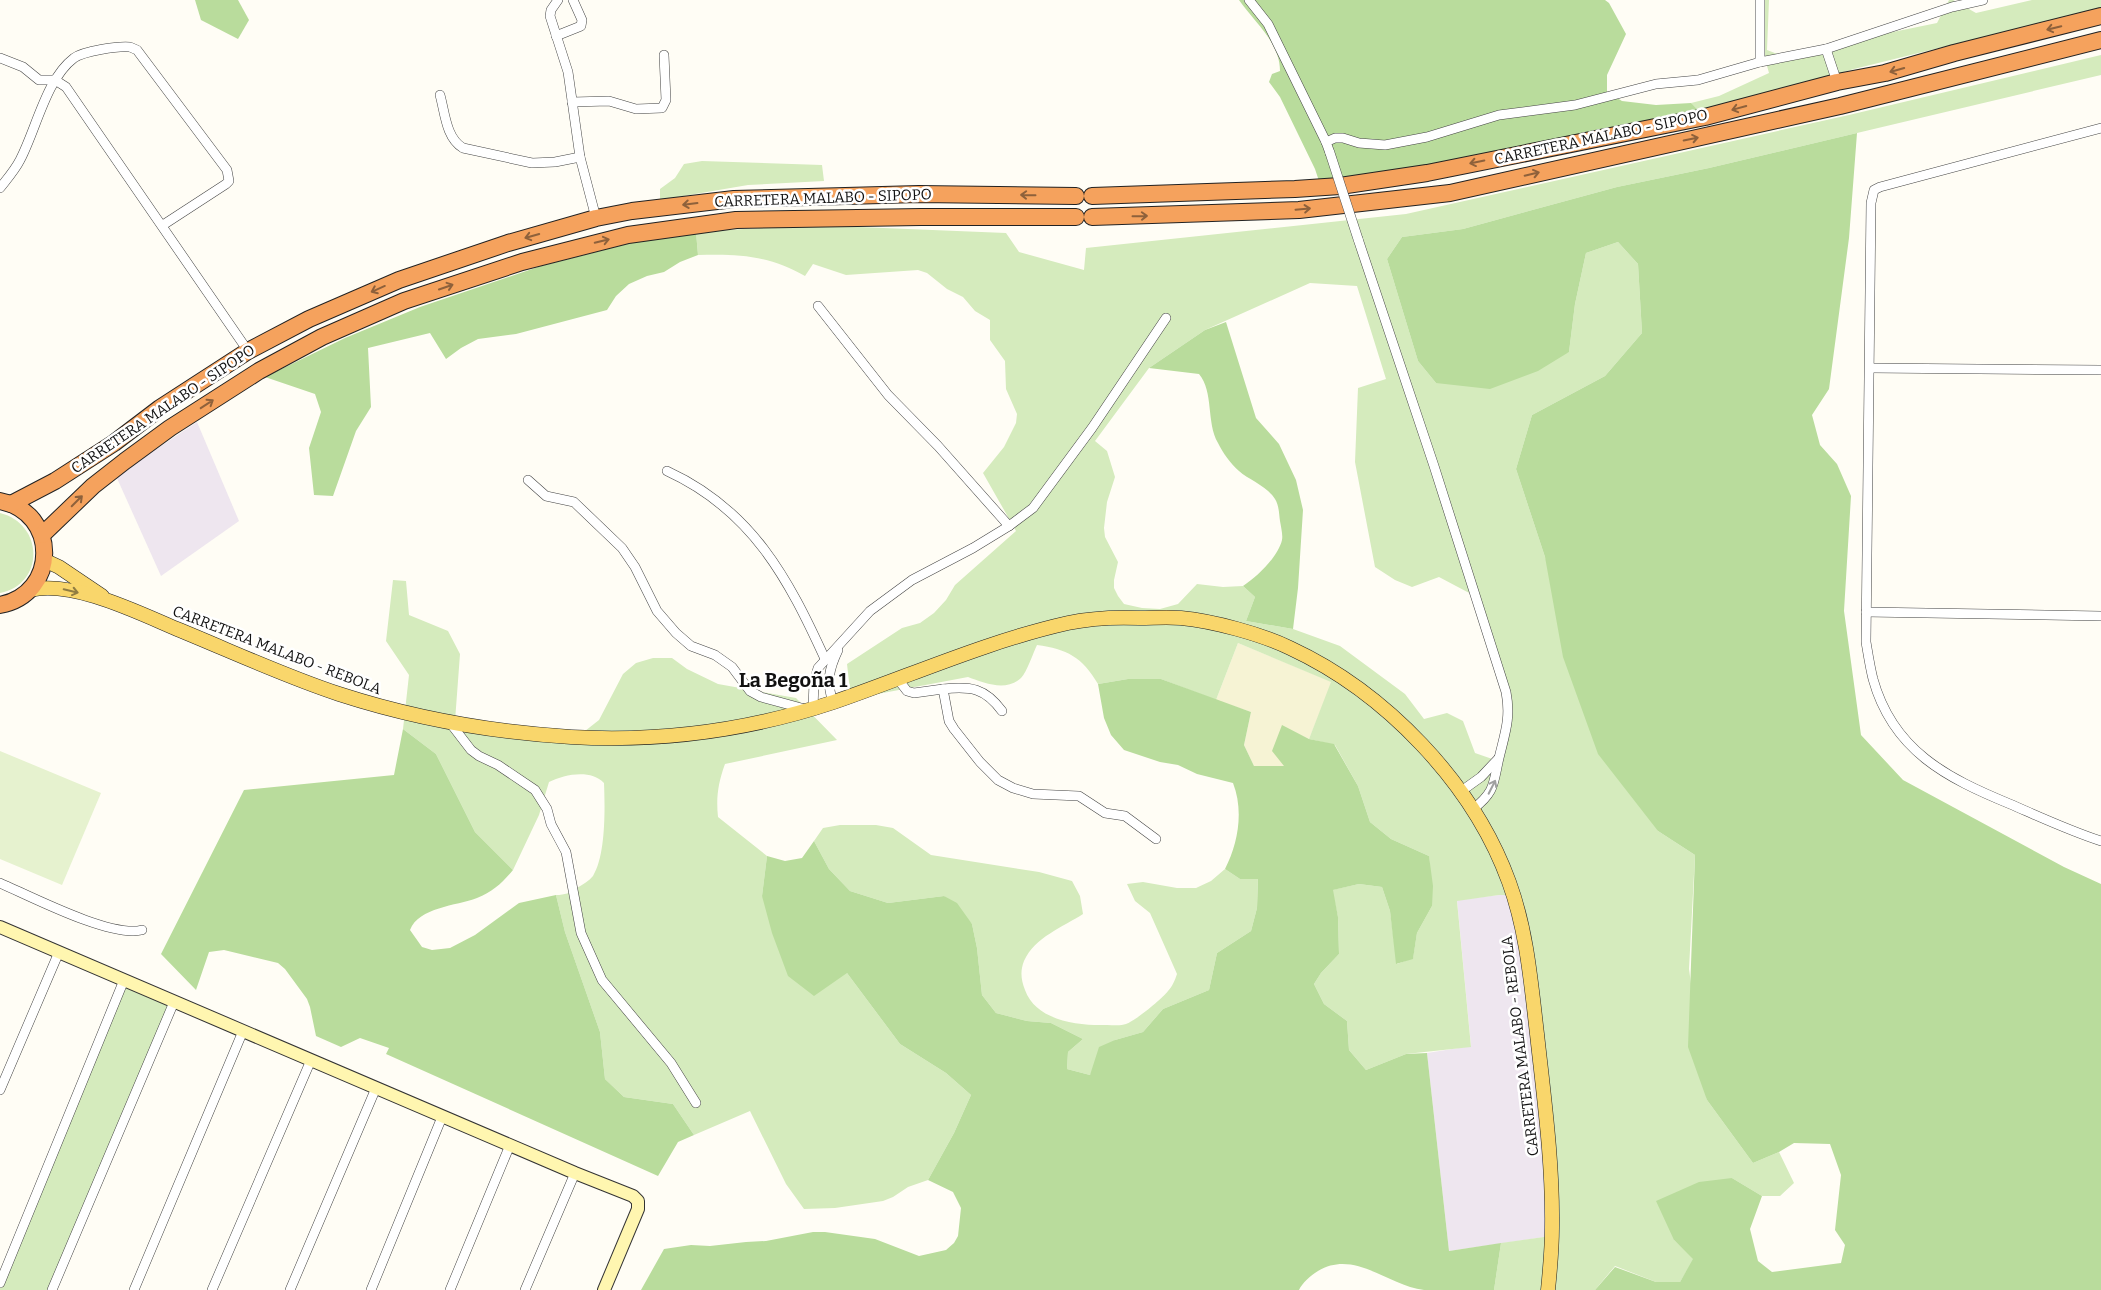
<svg xmlns="http://www.w3.org/2000/svg" width="2101" height="1290" viewBox="0 0 2101 1290" font-family="Bitter,serif">
	<style>
		.industrial { fill: #eee6ef }
		.farmland { fill: #f6f3d4 }
		.green { fill: #d5ebbd; fill-rule: evenodd }
		.forest { fill: #b9dc9c }
		.pitch { fill: #e6f2cf }
		.lines { fill: none; stroke-linecap: round; stroke-linejoin: round }
		.street-casing { stroke: #444; stroke-width: 10 }
		.secondary-casing { stroke: #333; stroke-width: 14 }
		.primary-casing { stroke: #222; stroke-width: 15 }
		.highway-casing { stroke: #222; stroke-width: 18 }
		.street { stroke: #fff; stroke-width: 9 }
		.secondary { stroke: #fff6b0; stroke-width: 12 }
		.primary { stroke: #f9d66b; stroke-width: 14 }
		.highway { stroke: #f5a25d; stroke-width: 16 }
		.street-bridge-casing { stroke: #444; stroke-width: 10; stroke-linecap: butt }
		.street-bridge { stroke: #fff; stroke-width: 9 }
		.oneway { stroke: #8e613b }
		.oneway2 { stroke: #917d42 }
		.oneway3 { stroke: #a0a0a0 }
		.labels { text-anchor: middle; stroke-width: 5; stroke-linejoin: round; paint-order: stroke }
		.street-label { font-size: 15px; fill: #111; stroke: #fff }
		.district-label { font-size: 20px; font-weight: bold; fill: #111; stroke: #fff }
	</style>
	<rect width="100%" height="100%" fill="#fffdf5"/>
	<g class="industrial">
		<path d="M197 422 239 521 161 576 116 476Z"/>
		<path d="M1499 895H1514L1532 974 1551 1236 1449 1251 1427 1053 1471 1046 1457 900Z"/>
	</g>
	<path class="farmland" d="M1238 643 1332 682 1309 739 1282 726 1285 766H1254L1244 745 1251 712 1216 700Z"/>
	<g class="green">
		<path d="M1756 0H1769L1767 50 1780 55 1937 23 1949 0H1953L1976 13 2032 0H2101V8L1854 69 1696 113 1691 103 1719 96 1769 73 1757 30Z"/>
		<path d="M2101 55V75L1709 168 1617 187 1463 229 1402 237 1387 259 1418 361 1436 383 1569 352 1575 304 1586 253 1618 242 1638 264 1642 333 1605 376 1532 415 1516 469 1545 557 1658 831 1695 855 1689 969 1707 1100 1753 1163 1779 1152 1794 1183 1780 1196H1762L1732 1178 1674 1240 1694 1259 1680 1282H1656L1615 1266 1595 1290H1494L1501 1243 1551 1236 1549 1183 1514 895H1499L1457 901 1471 1047 1406 1054 1366 1070 1349 1050 1347 1021 1324 1004 1314 984 1321 973 1339 954 1338 917 1332 890 1359 884 1382 887 1390 911 1397 964 1413 958 1417 933 1432 906 1429 856 1391 839 1370 822 1358 786 1335 745 1309 739 1331 682 1238 643 1216 700 1161 679H1128L1098 684C1082 657 1067 649 1037 645 1033 653 1027 672 1021 678 1006 692 984 683 968 677L851 699 847 664 902 628 920 623 934 613 946 600 955 585 1016 531 983 473 1004 447 1016 423 1017 414 1006 389 1005 361 990 340V320L975 311 963 297 947 289 927 273 918 270 846 275 813 264 805 276C769 255 738 254 698 255L696 232 810 225 1006 233 1019 252 1084 270 1086 248 1406 214 1849 115ZM1310 283 1357 286 1386 379 1358 388 1355 462 1375 567 1395 580 1412 587 1439 577 1473 595 1506 696 1498 761 1475 753 1463 721 1447 713 1424 719 1405 694 1340 646 1293 629 1246 621 1255 597 1243 586 1223 587 1197 584 1178 604 1160 609 1142 608 1124 604 1118 596 1114 588V580L1118 562 1105 537 1104 528 1107 502 1115 477 1107 451 1095 441 1149 368 1205 330Z"/>
		<path d="M702 161 822 165 824 181 748 185 660 200V189L675 178 684 164Z"/>
		<path d="M0 513C44 524 45 584 0 593Z"/>
		<path d="M393 580 406 581 409 615 448 631 460 654 455 721 585 731 599 720 623 674 636 663 653 658H672L687 669 718 684 796 698 837 740 725 764C718 783 716 798 718 817L767 856 762 896 847 973 900 1044 946 1073 971 1095 954 1133 928 1180 908 1187 893 1197 883 1201 835 1208 804 1209 786 1184 750 1111 694 1135 673 1104 624 1097 605 1079 600 1032 565 932 556 895C565 895 570 893 577 888 583 884 589 881 593 876 606 855 605 808 604 783 591 769 565 774 549 782L539 815 513 870 475 832 436 754 403 729 409 675 386 641Z"/>
		<path d="M840 825H876L893 828 931 855 1039 872 1072 881 1080 896 1083 914C1063 927 1035 937 1024 961 1020 971 1021 980 1025 990 1036 1021 1079 1026 1107 1025 1113 1025 1121 1026 1126 1024 1135 1021 1162 999 1168 991 1172 987 1175 980 1177 974L1150 913 1135 901 1127 884 1143 882 1177 888H1196L1211 881 1225 869 1240 879 1258 878 1257 908 1251 931 1217 953 1209 990 1163 1009 1143 1032 1115 1040 1090 1075 1067 1069 1068 1052 1083 1039 1051 1023 1027 1021 996 1013 982 995 977 948 972 924 944 896 888 903 850 891 829 869 814 841 823 828Z"/>
		<path d="M124 987 168 1006 49 1290H0V1281Z"/>
	</g>
	<g class="forest">
		<path d="M195 0H238L249 20 238 39 201 20Z"/>
		<path d="M1239 0H1605L1609 3 1626 34 1607 75V92L1622 101 1656 105 1691 103 1705 118 1491 165 1324 196 1315 169 1280 97 1269 82 1272 74 1280 71C1280 42 1254 22 1239 0Z"/>
		<path d="M1857 133 1849 238 1829 389 1812 415 1820 445 1837 464 1851 496 1844 611 1861 735 1903 780 2064 867 2101 884V1290H1595L1615 1267 1656 1282H1680L1693 1259 1674 1240 1656 1201 1699 1182 1732 1178 1762 1196 1750 1229 1758 1261 1772 1272 1841 1263 1845 1245 1835 1230 1841 1175 1830 1144 1794 1143 1779 1152 1753 1163 1707 1100 1688 1047 1695 855 1658 831 1598 754 1563 657 1545 557 1516 469 1532 415 1605 376 1642 333 1638 264 1618 242 1586 253 1575 304 1569 352 1538 371 1490 389 1436 383 1418 361 1387 259 1402 237 1463 229 1617 187 1709 168Z"/>
		<path d="M696 232 698 255 680 262 664 272 647 276 629 284 616 296 607 310 516 334 478 339 461 348 446 359 430 333 368 348 371 407 356 431 333 496 314 495 309 448 321 412 315 394 265 377 345 338 420 307 541 266 635 242Z"/>
		<path d="M1226 322 1256 418 1279 444 1296 480 1303 510 1298 588 1293 629 1246 621 1255 597 1243 586C1257 577 1278 557 1282 540 1283 535 1281 527 1280 521 1279 514 1279 505 1275 499 1267 486 1249 480 1239 471 1230 463 1223 453 1218 443 1206 422 1214 392 1199 374L1149 368 1205 330Z"/>
		<path d="M1128 679H1161L1251 712 1244 745 1254 766H1284L1272 751 1282 725 1309 739 1334 744 1358 786 1370 822 1391 839 1429 856 1433 886 1432 906 1417 933 1413 959 1396 964 1390 911 1382 887 1359 884 1333 890 1338 917 1339 954 1321 973 1314 984 1324 1004 1347 1021 1349 1050 1366 1070 1406 1054 1427 1053 1449 1251 1501 1243 1494 1290C1471 1290 1446 1290 1424 1290 1388 1286 1355 1249 1318 1271 1311 1275 1302 1283 1299 1290H641L664 1249 691 1245 710 1246 746 1242 766 1241 813 1232H825L875 1239 919 1256 946 1250 954 1243 958 1236 961 1208 953 1192 928 1180 954 1133 971 1095 946 1073 900 1044 847 973 814 996 788 976 772 933 762 896 767 856 785 861 802 858 814 841 829 869 850 891 888 903 944 896 957 903 972 924 977 948 982 995 996 1013 1027 1021 1051 1023 1083 1039 1068 1052 1067 1069 1090 1075 1099 1047 1115 1040 1143 1032 1163 1009 1209 990 1217 953 1251 931 1257 908 1258 879H1240L1225 869C1238 844 1244 811 1233 783L1197 774 1178 765 1160 762 1124 750 1111 735 1104 718 1098 684Z"/>
		<path d="M403 729 436 754 475 832 513 870C503 882 493 892 477 898 456 906 419 907 410 930L422 947 432 950 450 948 475 935 519 903 556 895 565 932 600 1032 605 1079 624 1097 673 1104 694 1135 678 1142 658 1176 386 1054 389 1048 360 1038 341 1047 316 1036 310 1007 307 999 285 969 278 963 224 950 209 952 196 990 161 954 244 790 394 775Z"/>
	</g>
	<path class="pitch" d="M0 751 101 793 62 885 0 859Z"/>
	<g class="lines">
		<defs>
			<g id="street">
				<path d="M558 0 551 10 550 16 568 72 580 157 596 218"/>
				<path d="M1249 0 1268 24 1326 142"/>
				<path d="M1760 0V62"/>
				<path d="M556 36 581 26 582 20 573 0"/>
				<path d="M1826 49 1837 82"/>
				<path d="M0 58 23 67 39 80H55L66 87 248 351"/>
				<path d="M440 95C445 113 446 138 463 148L532 163 555 162 580 157"/>
				<path d="M572 102 609 101 636 109 662 108 666 100 664 55"/>
				<path d="M2101 128 1880 187 1874 190 1871 203 1866 642C1868 654 1870 667 1873 679 1893 751 1947 778 2010 804 2040 817 2070 831 2101 841"/>
				<path d="M1330 153 1326 142 1335 138H1343L1359 143 1385 145 1427 137 1499 115 1575 105 1656 84 1698 80 1760 62 1826 49 1952 7 1983 0"/>
				<path d="M0 188C7 179 15 170 20 160 36 130 46 79 74 58 84 51 117 46 130 47L137 50 227 170 229 181 226 184 163 225"/>
				<path d="M1358 239 1434 466 1506 692C1511 718 1505 733 1499 758 1493 783 1496 791 1473 809"/>
				<path d="M818 306 888 395 938 446 1009 526"/>
				<path d="M1870 368 2101 370"/>
				<path d="M667 471C752 510 788 578 825 659"/>
				<path d="M528 480 546 496 574 502 622 548 635 567 657 611 676 633 691 646 715 655 732 667 750 691 761 697 805 709"/>
				<path d="M1866 612 2101 616"/>
				<path d="M897 678 907 691 914 693 943 689 949 721 954 729 980 762 998 780 1013 788 1033 794 1079 796 1105 813 1125 816 1156 839"/>
				<path d="M943 689C971 686 985 688 1002 711"/>
				<path d="M833 702C826 682 829 669 838 650"/>
				<path d="M813 708 814 682 818 668 870 611 912 580 973 548 1009 526 1033 508 1092 428 1166 318"/>
				<path d="M451 724 471 750 479 756 498 765 535 790 547 809 551 824 566 852 581 933 602 980 671 1063 696 1103"/>
				<path d="M1460 792 1481 777 1498 759"/>
				<path d="M0 883C32 897 111 938 142 930"/>
				<path d="M0 1090 59 952"/>
				<path d="M0 1283 124 980"/>
				<path d="M52 1290 174 1002"/>
				<path d="M134 1290 243 1031"/>
				<path d="M212 1290 311 1060"/>
				<path d="M290 1290 376 1088"/>
				<path d="M371 1290 442 1117"/>
				<path d="M450 1290 510 1145"/>
				<path d="M525 1290 575 1173"/>
			</g>
			<path id="secondary" d="M0 927 575 1173 633 1196 638 1201V1209L604 1290"/>
			<g id="primary">
				<path d="M44 560 59 567 102 596"/>
				<path d="M30 590C73 580 137 612 177 629 231 651 284 676 339 694 416 719 490 732 571 737 659 742 750 730 834 702 912 675 988 641 1068 623 1091 618 1116 617 1140 618 1153 618 1167 617 1181 618 1213 621 1261 634 1290 648 1385 692 1473 783 1509 882 1527 931 1531 983 1537 1034 1544 1098 1553 1163 1552 1228 1552 1249 1550 1270 1548 1290"/>
			</g>
			<g id="highway">
				<path d="M1092 196 1295 189 1340 186 1427 173 1705 117 1837 82 1885 73 1954 53 2101 16"/>
				<path d="M1092 217 1299 210 1450 193 1840 106 2101 40"/>
				<path d="M0 501C59 512 59 594 0 605"/>
				<path d="M11 504 55 481 114 443 160 408 248 351 309 319 399 280 508 243 596 218 632 211 734 199 919 194 1076 196"/>
				<path d="M42 535 93 486 125 461 170 428 259 371 322 337 404 301 522 262 628 235 736 220 921 217H1076"/>
			</g>
		</defs>
		<use href="#street" class="street-casing"/>
		<use href="#secondary" class="secondary-casing"/>
		<use href="#primary" class="primary-casing"/>
		<use href="#highway" class="highway-casing"/>
		<use href="#street" class="street"/>
		<use href="#secondary" class="secondary"/>
		<use href="#primary" class="primary"/>
		<use href="#highway" class="highway"/>
		<defs>
			<path id="street-bridge" d="M1330 153 1358 239"/>
		</defs>
		<use href="#street-bridge" class="street-bridge-casing"/>
		<use href="#street-bridge" class="street-bridge"/>
	</g>
	<defs><path id="oneway-shaft" d="M-6 0H5M1.5-3L5.5 0L1.5 3" fill="none" stroke-width="1.6" stroke-linecap="round" stroke-linejoin="round" transform="scale(1.25)"/></defs>
	<g class="oneway">
		<use href="#oneway-shaft" transform="translate(2054 28) rotate(166)"/>
		<use href="#oneway-shaft" transform="translate(1897 70) rotate(164)"/>
		<use href="#oneway-shaft" transform="translate(1739 108) rotate(165)"/>
		<use href="#oneway-shaft" transform="translate(1691 139) rotate(-12)"/>
		<use href="#oneway-shaft" transform="translate(1477 162) rotate(168)"/>
		<use href="#oneway-shaft" transform="translate(1532 174) rotate(-13)"/>
		<use href="#oneway-shaft" transform="translate(1028 195) rotate(-179)"/>
		<use href="#oneway-shaft" transform="translate(690 204) rotate(173)"/>
		<use href="#oneway-shaft" transform="translate(1303 209) rotate(-5)"/>
		<use href="#oneway-shaft" transform="translate(1140 216) rotate(-1)"/>
		<use href="#oneway-shaft" transform="translate(532 236) rotate(164)"/>
		<use href="#oneway-shaft" transform="translate(602 241) rotate(-14)"/>
		<use href="#oneway-shaft" transform="translate(446 287) rotate(-19)"/>
		<use href="#oneway-shaft" transform="translate(378 289) rotate(156)"/>
		<use href="#oneway-shaft" transform="translate(207 404) rotate(-33)"/>
		<use href="#oneway-shaft" transform="translate(77 501) rotate(-45)"/>
	</g>
	<use class="oneway2" href="#oneway-shaft" transform="translate(71 591) rotate(13)"/>
	<use class="oneway3" href="#oneway-shaft" transform="translate(1492 787) rotate(-63)"/>
	<g class="labels">
		<g class="street-label">
			<text transform="translate(1601 137) rotate(-12)" y="5">CARRETERA MALABO - SIPOPO</text>
			<text transform="translate(823 198) rotate(-2)" y="5">CARRETERA MALABO - SIPOPO</text>
			<text transform="translate(163 409) rotate(-34)" y="5">CARRETERA MALABO - SIPOPO</text>
			<text transform="translate(277 650) rotate(21)" y="5">CARRETERA MALABO - REBOLA</text>
			<text transform="translate(1520 1046) rotate(-97)" y="5">CARRETERA MALABO - REBOLA</text>
		</g>
		<g class="district-label">
			<text x="793" y="687">La Begoña 1</text>
		</g>
	</g>
</svg>
